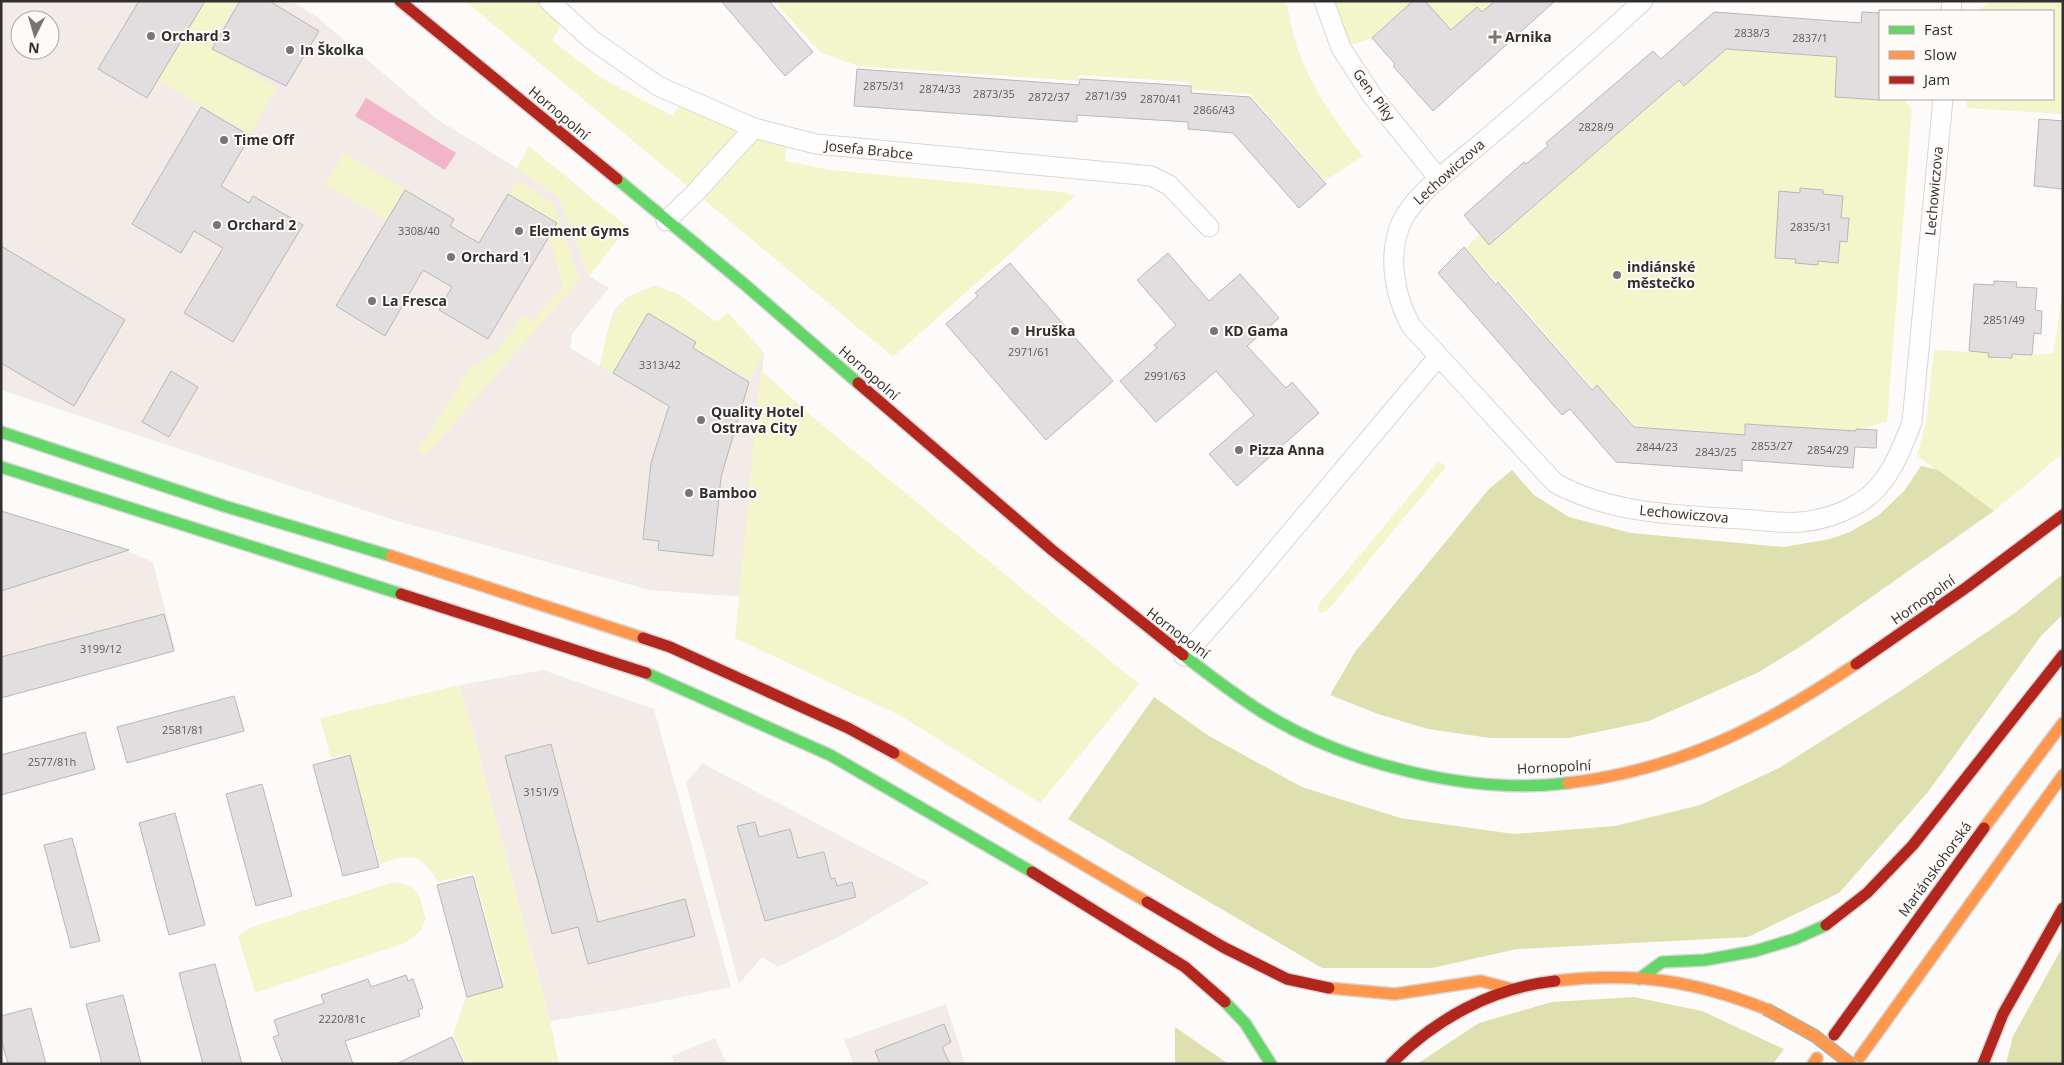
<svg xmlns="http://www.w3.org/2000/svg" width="2064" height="1065" viewBox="0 0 2064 1065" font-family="'Open Sans',sans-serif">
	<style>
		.built { fill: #f2ebe7; fill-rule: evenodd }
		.green { fill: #f3f5cb }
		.forest { fill: #dee0af }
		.water { fill: #f1b4c9 }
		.building { fill: #e0dede; stroke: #b9b7b6 }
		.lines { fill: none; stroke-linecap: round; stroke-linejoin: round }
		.street-casing { stroke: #d8d6d5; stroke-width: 21 }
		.fast-casing { stroke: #d8d6d5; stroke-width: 14 }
		.slow-casing { stroke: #d8d6d5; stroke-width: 14 }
		.jam-casing { stroke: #d8d6d5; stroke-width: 14 }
		.street { stroke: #fffefe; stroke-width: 19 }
		.fast { stroke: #63d668; stroke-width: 11 }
		.slow { stroke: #ff974d; stroke-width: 11 }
		.jam { stroke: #b3261e; stroke-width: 11 }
		.slow-bridge-casing { stroke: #b7afa0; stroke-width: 14; stroke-linecap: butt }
		.slow-bridge { stroke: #ff974d; stroke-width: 11 }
		.poi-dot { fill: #787675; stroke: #fefaf8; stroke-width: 2 }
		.labels { text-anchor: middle; stroke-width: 4; stroke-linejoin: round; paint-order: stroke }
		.number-label { font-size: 11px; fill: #5d5b5a }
		.poi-label { font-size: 14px; font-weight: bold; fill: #312f2e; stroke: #fefaf8; text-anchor: start }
		.street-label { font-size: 14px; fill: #312f2e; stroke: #fefaf8 }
	</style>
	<rect width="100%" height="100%" fill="#fdfbf9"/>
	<g class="built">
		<path d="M1 1H291L317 17 438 120 517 168 559 198 589 276 609 288 572 334 570 348 600 366 614 310 627 297 655 286 680 295 715 322 728 313 764 353 742 597 650 590 397 521 1 390ZM20 20H50V50H20Z"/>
		<path d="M1 511 110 544 153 562 175 648 1 695Z"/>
		<path d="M543 670 654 709 731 987 619 1010 550 1021 460 685Z"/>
		<path d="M702 763 930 883 846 933 778 967 762 957 739 984 686 783Z"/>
		<path d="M946 1004 965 1064H854L844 1040Z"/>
		<path d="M715 1038 727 1064H670L674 1061 672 1056Z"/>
	</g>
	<g class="green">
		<path d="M205 1H237L210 47 277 87 250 134 157 80Z"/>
		<path d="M465 1H549L567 17 552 40 601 78 673 116 685 98 787 137 785 161 831 170 1063 192 1075 196 893 357Z"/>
		<path d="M774 1H1286C1290 16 1292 32 1297 47 1311 88 1336 122 1363 156L1325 181 1250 94 1189 89 1190 82 1079 75V81L858 66 820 52Z"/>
		<path d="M1324 1H1413L1372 38 1341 48Z"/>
		<path d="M1425 1H1495L1482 12 1477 7 1463 19 1452 39Z"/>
		<path d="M2063 1V114L1967 108V99H2053V11H1978L1989 3Z"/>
		<path d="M1727 48 1838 56 1835 96 1905 100 1912 110 1887 421 1856 431 1745 424V435L1635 426 1598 385 1592 388 1500 281 1497 283 1466 248 1481 233 1491 244 1680 80 1685 86Z"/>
		<path d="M529 146 627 227 589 276 559 198 517 168Z"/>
		<path d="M344 153 405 190 387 221 325 184Z"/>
		<path d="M518 180 554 205 579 280 426 455 418 451 470 368 496 352 523 316 533 321 563 287 549 236 557 223 508 194Z"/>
		<path d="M655 286 680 295 715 322 728 313 764 353 750 380 694 348 696 341 649 315 614 374 600 366C610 325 607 298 655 286Z"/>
		<path d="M2063 292V453L1994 511 1917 456 1926 423 1934 350 1989 353 1988 356 2012 358V354L2032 355 2053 353Z"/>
		<path d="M761 370 815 419 1139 684 1040 803 901 716 735 638Z"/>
		<path d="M1438 462 1444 464 1445 468 1328 610 1321 613 1319 611 1318 605Z"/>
		<path d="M460 685 550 1021 559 1064H466L453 1034 468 992 504 983 474 873 438 882C420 852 410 854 380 864L349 753 331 758 320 718Z"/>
		<path d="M394 882C422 887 418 894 426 919L420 931 405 943 255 993 238 936 252 927Z"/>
	</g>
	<g class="forest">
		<path d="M1921 466 1938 470 1994 511 1803 645 1757 673 1649 721 1569 738H1490L1428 729 1378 714 1330 695 1355 652 1489 489 1512 470 1534 495 1569 517 1631 533 1784 547 1830 539 1850 532 1879 515 1904 491Z"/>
		<path d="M2063 574V614L2041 636 1928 792 1839 893 1748 937 1517 949 1432 968H1322L1068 819 1154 697 1209 736 1302 787 1400 818 1514 834 1615 826 1700 805 1779 768 1899 692 2016 612Z"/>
		<path d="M2063 946V1064H2006L2013 1036Z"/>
		<path d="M1634 997 1702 1011 1784 1049 1773 1064H1417L1479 1023 1552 1002Z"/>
		<path d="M1175 1027 1227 1063 1228 1064H1175Z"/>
	</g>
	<path class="water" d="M366 98 456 153 445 170 355 116Z"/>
	<g class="building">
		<path d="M139 1H205L147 98 98 69Z"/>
		<path d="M240 1H269L319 31 286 86 212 49Z"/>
		<path d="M721 1H769L813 52 785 76Z"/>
		<path d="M1413 1H1425L1451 30 1477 7 1482 12 1495 1H1555L1433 111 1393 66 1395 64 1372 38Z"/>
		<path d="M1714 12 1861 23 1862 12 1880 13V100L1835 97 1837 57 1726 49 1684 86 1679 80 1489 245 1464 215 1524 162 1526 164 1548 146 1546 143 1653 51 1661 59Z"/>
		<path d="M857 69 1079 85 1080 79 1191 86V93L1250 97 1326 184 1299 208 1233 133 1188 129V122L1077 115V122L854 106Z"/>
		<path d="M201 107 250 136 221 186 249 203 253 196 303 225 233 342 184 313 223 248 194 231 181 253 132 224Z"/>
		<path d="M2039 119 2063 121V189L2034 186Z"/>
		<path d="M1800 188 1823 190V194L1843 196 1841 218H1849L1847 242 1840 241 1838 263 1818 261V265L1795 263 1796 259 1775 258 1779 191 1800 193Z"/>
		<path d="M405 190 454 219 450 226 479 243 508 194 557 223 488 339 439 310 452 287 423 270 385 336 336 306Z"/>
		<path d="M1 246 125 320 74 406 1 363Z"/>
		<path d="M1464 247 1496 285 1498 282 1592 390 1597 385 1634 427 1745 435V424L1856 431V429L1877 430 1876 448 1855 447 1853 468 1742 460V471L1616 462 1570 409 1562 415 1438 273Z"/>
		<path d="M1168 253 1209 301 1240 274 1279 318 1247 346 1286 388 1292 382 1319 413 1237 486 1209 454 1254 415 1216 371 1156 422 1120 381 1157 348 1154 345 1176 325 1137 280Z"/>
		<path d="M1010 263 1113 381 1046 440 946 324 978 296 975 293Z"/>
		<path d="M1994 281 2017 282 2016 287 2037 288 2035 310 2042 311 2041 334 2034 333 2032 355 2012 354V358L1988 357 1989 353 1969 351 1974 284 1994 285Z"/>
		<path d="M648 313 696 342 693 348 749 382 721 477 713 556 658 550 659 541 643 539 651 463 669 406 613 373Z"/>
		<path d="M171 371 198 387 169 437 142 422Z"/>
		<path d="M1 511 129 550 1 591Z"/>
		<path d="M164 614 174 651 1 698V657Z"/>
		<path d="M234 696 244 731 127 763 117 727Z"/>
		<path d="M85 732 95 769 1 795V755Z"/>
		<path d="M551 744 598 922 685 899 695 936 588 964 578 927 552 934 505 756Z"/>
		<path d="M350 755 379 867 343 876 313 765Z"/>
		<path d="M262 784 292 896 256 906 226 794Z"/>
		<path d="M175 813 205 925 169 935 139 823Z"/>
		<path d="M755 822 759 837 790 829 798 858 824 852 831 879 835 878 837 886 852 882 856 897 765 921 737 826Z"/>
		<path d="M72 838 100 941 71 948 44 845Z"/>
		<path d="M473 876 503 987 467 997 437 885Z"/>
		<path d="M215 964 242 1064H203L179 973Z"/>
		<path d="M406 975 408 981 413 979 423 1008 418 1010 420 1016 345 1041 353 1064H283L273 1037 279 1035 274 1020 324 1003 321 995 368 979 371 987Z"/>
		<path d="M123 995 141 1064H102L86 1004Z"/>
		<path d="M31 1008 46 1064H8L1 1039V1016Z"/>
		<path d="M944 1024 951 1042 942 1047 950 1064H880L875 1051Z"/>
		<path d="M452 1037 464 1064H396Z"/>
	</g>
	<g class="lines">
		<defs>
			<g id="street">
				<path d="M549 1 592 40 658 86 754 128 816 144 1151 176 1169 185 1209 227"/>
				<path d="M1324 1 1341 48 1373 97 1439 179"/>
				<path d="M1643 1C1591 49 1539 94 1486 139 1462 160 1416 192 1402 221 1387 254 1394 295 1411 326L1555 483C1612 514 1677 515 1740 519 1760 520 1782 524 1801 522 1821 520 1841 514 1859 503 1887 487 1901 451 1912 422L1943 99"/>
				<path d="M1951 11 1952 1"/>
				<path d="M666 221 695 193 754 128"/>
				<path d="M1184 656 1244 588 1438 357"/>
			</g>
			<g id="fast">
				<path d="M617 179 743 283 858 383"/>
				<path d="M1 432 224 506 391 556"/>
				<path d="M1 467 401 594"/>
				<path d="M1183 655C1211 676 1237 697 1267 715 1350 765 1471 795 1568 783"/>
				<path d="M646 673 830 755 1032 872"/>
				<path d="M1639 979 1662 962 1705 960 1755 951 1795 939 1826 925"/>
				<path d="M1225 1002 1245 1023 1271 1064"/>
			</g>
			<g id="slow">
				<path d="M391 556 643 638"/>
				<path d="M894 753 1147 902"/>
				<path d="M1568 783C1679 770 1764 726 1856 664"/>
				<path d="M1984 828 2063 723"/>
				<path d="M1555 981C1635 972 1692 980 1766 1009"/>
				<path d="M1329 988 1395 994 1481 981 1512 989"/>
				<path d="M1860 1057 2063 775"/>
				<path d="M1813 1064 1817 1058"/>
			</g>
			<g id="jam">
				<path d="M400 1 617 179"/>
				<path d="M858 383 1052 550 1183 655"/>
				<path d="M401 594 646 673"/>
				<path d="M643 638 670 647 848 728 894 753"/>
				<path d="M1856 664 1967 587 2063 515"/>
				<path d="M1032 872 1185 967 1225 1002"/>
				<path d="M1147 902 1223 947 1287 979 1329 988"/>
				<path d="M1826 925 1867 893 1913 845 2063 655"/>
				<path d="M1834 1035 1984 828"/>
				<path d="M1391 1064C1435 1019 1492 988 1555 981"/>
				<path d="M1983 1064 2003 1014 2063 908"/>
			</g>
		</defs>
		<use href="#street" class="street-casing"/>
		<use href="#fast" class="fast-casing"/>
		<use href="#slow" class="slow-casing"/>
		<use href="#jam" class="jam-casing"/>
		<use href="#street" class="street"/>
		<use href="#fast" class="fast"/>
		<use href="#slow" class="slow"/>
		<use href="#jam" class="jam"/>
		<defs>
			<path id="slow-bridge" d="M1766 1009 1815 1036 1851 1064"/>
		</defs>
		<use href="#slow-bridge" class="slow-bridge-casing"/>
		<use href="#slow-bridge" class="slow-bridge"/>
	</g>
	<g class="poi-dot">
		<circle cx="151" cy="36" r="5"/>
		<path d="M1492.5 29.5h5v5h5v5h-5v5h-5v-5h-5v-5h5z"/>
		<circle cx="290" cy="50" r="5"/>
		<circle cx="224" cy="140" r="5"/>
		<circle cx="217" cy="225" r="5"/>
		<circle cx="519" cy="231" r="5"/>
		<circle cx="451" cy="257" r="5"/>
		<circle cx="1617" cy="275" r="5"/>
		<circle cx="372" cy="301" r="5"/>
		<circle cx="1015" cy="331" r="5"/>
		<circle cx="1214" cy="331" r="5"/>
		<circle cx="701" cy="420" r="5"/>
		<circle cx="1239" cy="450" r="5"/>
		<circle cx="689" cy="493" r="5"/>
	</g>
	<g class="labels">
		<g class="number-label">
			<text x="1752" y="37">2838/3</text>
			<text x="1810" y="42">2837/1</text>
			<text x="884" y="90">2875/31</text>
			<text x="940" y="93">2874/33</text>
			<text x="994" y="98">2873/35</text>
			<text x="1106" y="100">2871/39</text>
			<text x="1049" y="101">2872/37</text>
			<text x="1161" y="103">2870/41</text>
			<text x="1214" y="114">2866/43</text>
			<text x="1596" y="131">2828/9</text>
			<text x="1811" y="231">2835/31</text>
			<text x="419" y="235">3308/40</text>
			<text x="2004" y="324">2851/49</text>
			<text x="1029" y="356">2971/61</text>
			<text x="660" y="369">3313/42</text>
			<text x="1165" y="380">2991/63</text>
			<text x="1772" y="450">2853/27</text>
			<text x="1657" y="451">2844/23</text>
			<text x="1828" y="454">2854/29</text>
			<text x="1716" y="456">2843/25</text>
			<text x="101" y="653">3199/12</text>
			<text x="183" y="734">2581/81</text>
			<text x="52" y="766">2577/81h</text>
			<text x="541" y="796">3151/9</text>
			<text x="342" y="1023">2220/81c</text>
		</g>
		<g class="poi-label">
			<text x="161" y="41">Orchard 3</text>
			<text x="1505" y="42">Arnika</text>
			<text x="300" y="55">In Školka</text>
			<text x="234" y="145">Time Off</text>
			<text x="227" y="230">Orchard 2</text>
			<text x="529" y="236">Element Gyms</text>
			<text x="461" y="262">Orchard 1</text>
			<text x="1627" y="272">indiánské<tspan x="1627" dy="16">městečko</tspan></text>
			<text x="382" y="306">La Fresca</text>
			<text x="1025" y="336">Hruška</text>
			<text x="1224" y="336">KD Gama</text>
			<text x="711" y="417">Quality Hotel<tspan x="711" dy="16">Ostrava City</tspan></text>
			<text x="1249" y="455">Pizza Anna</text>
			<text x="699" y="498">Bamboo</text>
		</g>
		<g class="street-label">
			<text transform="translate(1374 95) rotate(54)" y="5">Gen. Píky</text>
			<text transform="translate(559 113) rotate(40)" y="5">Hornopolní</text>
			<text transform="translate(869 150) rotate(6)" y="5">Josefa Brabce</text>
			<text transform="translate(1449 172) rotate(-42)" y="5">Lechowiczova</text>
			<text transform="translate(1934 191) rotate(-85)" y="5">Lechowiczova</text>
			<text transform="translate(869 373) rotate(41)" y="5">Hornopolní</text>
			<text transform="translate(1684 514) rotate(5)" y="5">Lechowiczova</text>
			<text transform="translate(1923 600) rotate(-35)" y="5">Hornopolní</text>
			<text transform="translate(1178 633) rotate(37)" y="5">Hornopolní</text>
			<text transform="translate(1554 767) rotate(-3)" y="5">Hornopolní</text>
			<text transform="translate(1935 869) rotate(-54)" y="5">Mariánskohorská</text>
		</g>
	</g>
	<rect width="2064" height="1065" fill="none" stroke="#312f2e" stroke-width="5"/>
	<rect x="1879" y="10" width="175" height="90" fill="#fefaf8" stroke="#aca9a7"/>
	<rect x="1889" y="26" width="25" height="8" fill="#63d668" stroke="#aca9a7"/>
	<text x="1924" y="35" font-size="15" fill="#312f2e">Fast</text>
	<rect x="1889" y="51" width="25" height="8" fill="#ff974d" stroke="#aca9a7"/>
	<text x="1924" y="60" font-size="15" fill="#312f2e">Slow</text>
	<rect x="1889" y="76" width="25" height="8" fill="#b3261e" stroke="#aca9a7"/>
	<text x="1924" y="85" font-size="15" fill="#312f2e">Jam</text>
	<g transform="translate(35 35) rotate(185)"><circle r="24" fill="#fefaf8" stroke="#aca9a7"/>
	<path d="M0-4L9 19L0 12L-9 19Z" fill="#787675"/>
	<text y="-8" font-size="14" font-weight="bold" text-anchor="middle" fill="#312f2e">N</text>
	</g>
</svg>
